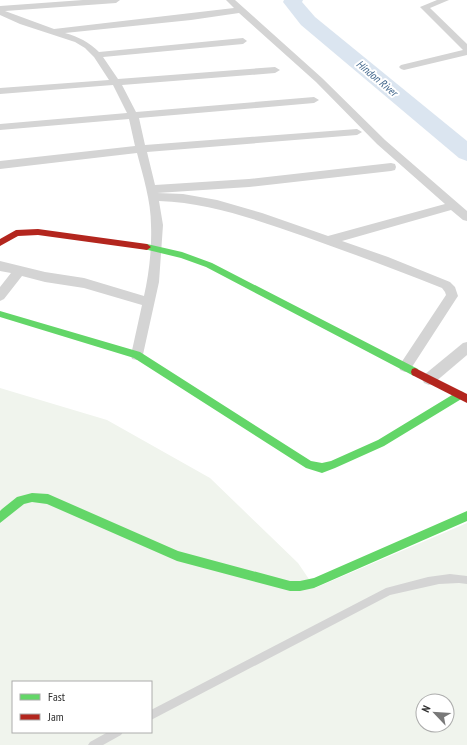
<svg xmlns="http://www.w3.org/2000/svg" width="467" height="745" viewBox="0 0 467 745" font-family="'PT Sans Narrow',sans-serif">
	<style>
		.green { fill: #f0f4ed; fill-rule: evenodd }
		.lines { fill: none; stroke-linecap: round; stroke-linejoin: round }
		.river { fill: #dbe5f0; fill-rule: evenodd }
		.lane { fill: #d4d4d4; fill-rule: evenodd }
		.street { fill: #d4d4d4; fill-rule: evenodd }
		.fast { fill: #63d668; fill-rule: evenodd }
		.jam { fill: #b3261e; fill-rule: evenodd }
		.labels { text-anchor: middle; stroke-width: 4; stroke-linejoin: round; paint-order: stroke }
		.far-water-label { font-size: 11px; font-style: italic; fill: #42678c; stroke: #fff }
	</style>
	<rect width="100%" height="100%" fill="#fff"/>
	<path class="green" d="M0 388 107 420 210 478 298 563 315 588 467 523V745H0ZM13 682H151V732H13ZM423 701H447V725H423Z"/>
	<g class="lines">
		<path class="river" d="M284 0H303L302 2 315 17 467 141V161L459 158 301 25 283 2Z"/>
		<g class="lane">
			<path d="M450 574 467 576V584L459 583 439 584 390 595 151 720V710L386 588 428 577Z"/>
			<path d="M108 732H123L121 735 103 745H88L90 742Z"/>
		</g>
		<g class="street">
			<path d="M83 0H120L116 3 5 11 54 29 234 8 226 0H235L322 78 385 140 467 211V221L463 220 451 210 342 241 388 257 450 282 455 287 458 296 456 299 410 370 405 372 400 370 399 366 446 295 445 292 442 288C397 270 351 253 306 237 257 220 211 203 159 201L163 225 159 282 142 359 137 360 132 359 131 355 142 305 84 288 45 282 22 276 4 299 0 301V287L11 273 0 271V261L45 272 84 278 144 296C149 274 152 248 151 225 151 201 143 176 137 153L0 169V161L135 146 129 119 0 130V124L127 113 113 85 0 94V88L109 80 94 57 85 48 75 42 20 24 0 15V6ZM239 13 316 82 377 144 445 204 328 236 262 213 217 200 183 194 157 193 249 187 391 171 395 170 396 167 395 164 391 163 249 179 155 185 147 152 357 135 362 132 357 129 145 145 139 118 314 103 319 100 314 97 136 112 122 85 275 73 280 70 275 67 118 79 103 57 243 44 247 41 243 38 99 52C89 42 79 37 65 33L191 20Z"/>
			<path d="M437 0H449L430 8 467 44V55L404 70 401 69 399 67 401 65 463 50 420 7Z"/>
			<path d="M467 342V355L434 383 429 385 424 383 422 379 424 375 463 343Z"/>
		</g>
		<g class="fast">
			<path d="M147 244 182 252 212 263 418 369 419 372 418 375 415 376 412 375 206 267 181 258 144 249 143 247 144 245Z"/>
			<path d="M0 311 140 352 311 461 322 463 331 461 378 440 457 392 460 391 463 392 465 395 463 398 384 446 335 468 322 473 306 468 134 358 0 317Z"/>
			<path d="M32 493 48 494 178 551 290 581H300L314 578 467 511V521L314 588 300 591H290L177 561 47 504 32 502 24 504 0 523V511L2 509 17 497Z"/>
		</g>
		<g class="jam">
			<path d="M38 229 147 244 151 247 147 250 38 235 18 236 0 246V239L16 230Z"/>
			<path d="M415 368 467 394V403L412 375 411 372 412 369Z"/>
		</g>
	</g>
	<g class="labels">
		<g class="far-water-label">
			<text transform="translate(377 78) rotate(40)" y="4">Hindon River</text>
		</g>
	</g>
	<rect x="12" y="681" width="140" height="52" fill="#ffffff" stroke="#acacac"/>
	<rect x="20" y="694" width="20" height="6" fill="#63d668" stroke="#acacac"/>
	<text x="48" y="701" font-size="12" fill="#2f2f2f">Fast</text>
	<rect x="20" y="714" width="20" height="6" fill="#b3261e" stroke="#acacac"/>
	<text x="48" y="721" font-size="12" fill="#2f2f2f">Jam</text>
	<g transform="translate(435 713) rotate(295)"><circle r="19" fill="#ffffff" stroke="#acacac"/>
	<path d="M0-3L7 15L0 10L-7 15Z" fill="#787878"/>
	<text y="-6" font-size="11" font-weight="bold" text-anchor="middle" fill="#2f2f2f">N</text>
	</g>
</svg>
